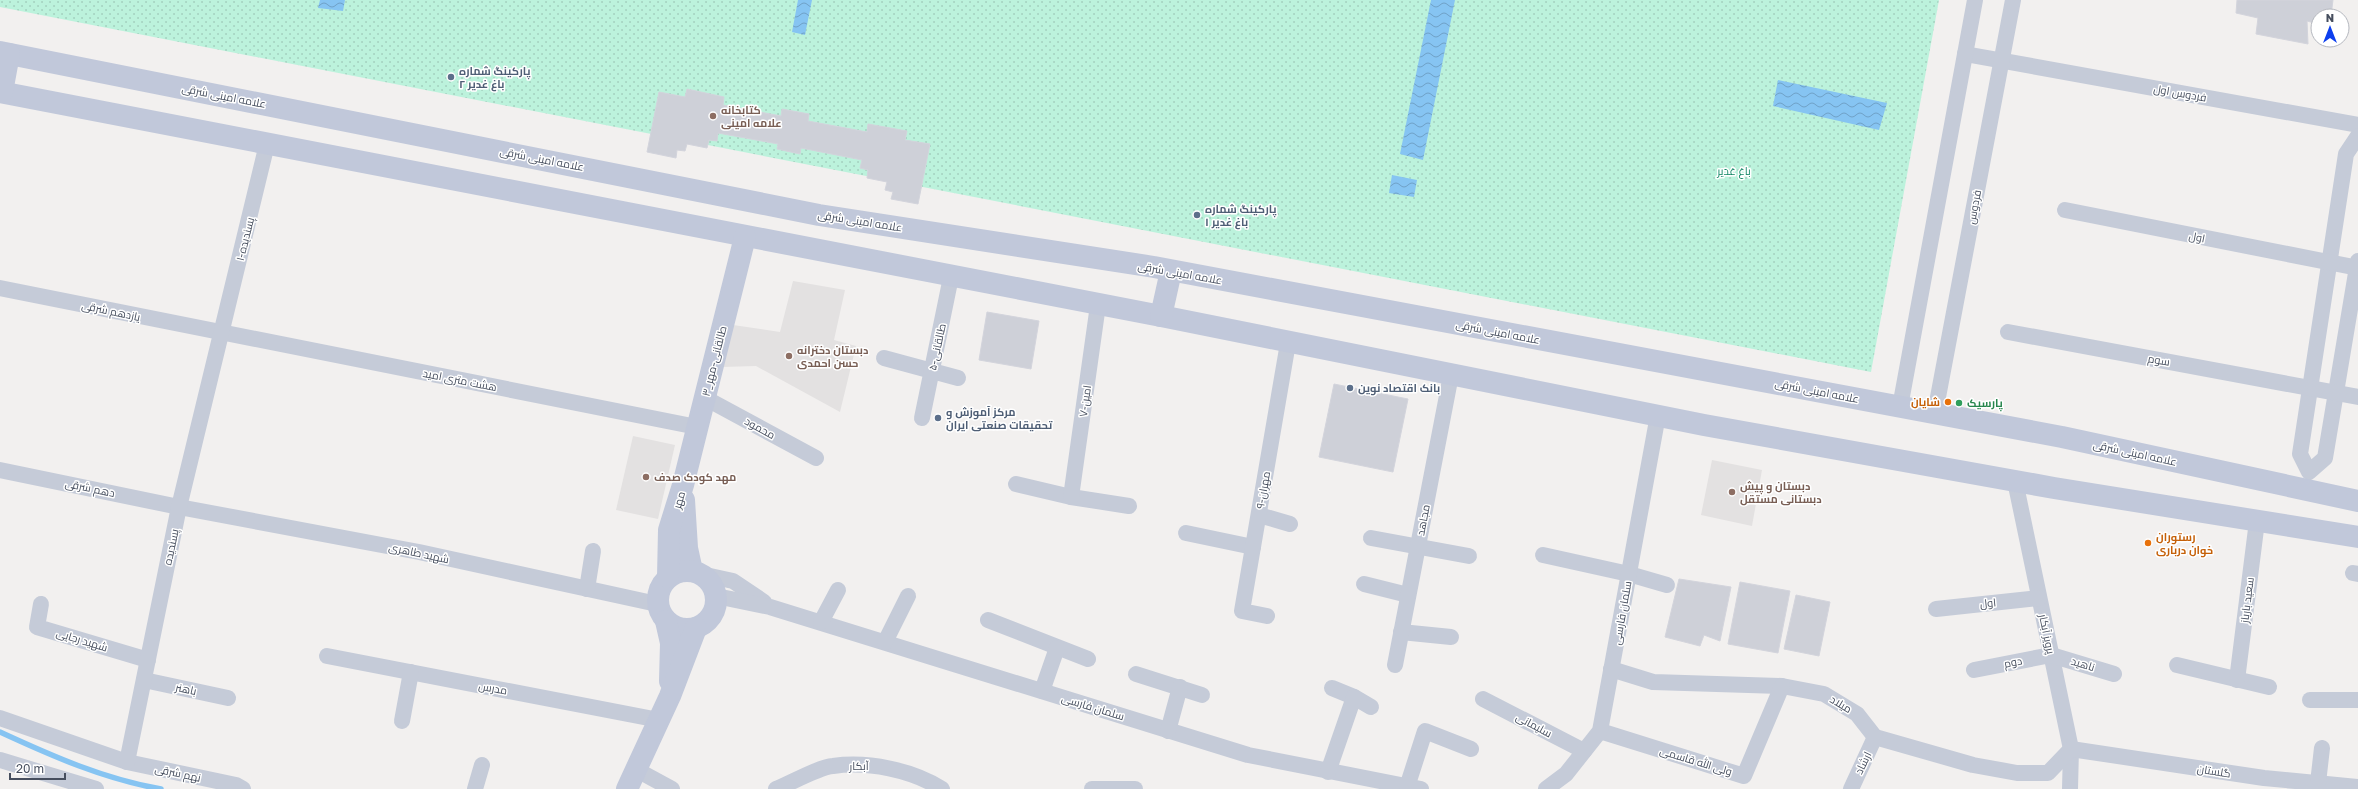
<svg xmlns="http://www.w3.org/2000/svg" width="2358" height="789" viewBox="0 0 2358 789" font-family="'Golos Text',Cairo,sans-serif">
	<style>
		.education { fill: #e3e1e1 }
		.green { fill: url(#green-dots) }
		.water { fill: url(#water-waves) }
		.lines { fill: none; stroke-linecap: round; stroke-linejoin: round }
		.stream { stroke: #86c4f2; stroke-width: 5.5 }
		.building { fill: #ced0d8; stroke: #d3d4dc }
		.street { stroke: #c5cbd8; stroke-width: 16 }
		.secondary { stroke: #c1c8da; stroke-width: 22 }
		.service-dot { fill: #5c6f8a; stroke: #fff; stroke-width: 1.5 }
		.education-dot { fill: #8d6e63; stroke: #fff; stroke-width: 1.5 }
		.food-dot { fill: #e8710a; stroke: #fff; stroke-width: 1.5 }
		.leisure-dot { fill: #2e9e5b; stroke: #fff; stroke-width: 1.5 }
		.labels { text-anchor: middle; stroke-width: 3; stroke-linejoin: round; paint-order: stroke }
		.service-label { font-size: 11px; font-weight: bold; fill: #4e5e75; stroke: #fff; text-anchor: start }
		.street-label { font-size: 11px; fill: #464e5e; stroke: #fff }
		.education-label { font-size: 11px; font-weight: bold; fill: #785e54; stroke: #fff; text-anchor: start }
		.park-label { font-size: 11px; fill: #118664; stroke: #fff }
		.food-label { font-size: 11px; font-weight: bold; fill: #c56008; stroke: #fff; text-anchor: end }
		.leisure-label { font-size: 11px; font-weight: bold; fill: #27864d; stroke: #fff; text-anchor: start }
	</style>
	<defs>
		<pattern id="green-dots" width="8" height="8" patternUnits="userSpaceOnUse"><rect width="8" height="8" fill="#bcf2dc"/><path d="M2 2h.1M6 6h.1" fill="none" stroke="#a3d1bf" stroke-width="1.8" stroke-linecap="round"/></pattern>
		<pattern id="water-waves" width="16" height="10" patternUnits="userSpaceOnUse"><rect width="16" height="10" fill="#86c4f2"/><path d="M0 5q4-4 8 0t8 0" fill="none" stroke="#6fa1c7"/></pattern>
	</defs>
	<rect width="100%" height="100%" fill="#f2f0ef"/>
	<g class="education">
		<path d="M793 281 845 290 834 340 856 346 840 412 756 366 722 367 733 325 780 332Z"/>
		<path d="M633 436 675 445 658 519 616 510Z"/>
		<path d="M1712 460 1762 470 1752 526 1701 515Z"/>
	</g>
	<path class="green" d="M0 0H1939L1871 372 0 7Z"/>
	<g class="water">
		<path d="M320 0H345L343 11 318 8Z"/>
		<path d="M798 0H812L805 35 792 32Z"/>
		<path d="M1431 0H1455L1423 160 1400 154Z"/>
		<path d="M1778 80 1887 103 1879 130 1773 106Z"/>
		<path d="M1392 175 1417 180 1414 197 1389 193Z"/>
	</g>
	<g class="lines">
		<path class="stream" d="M0 732C52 756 104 779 161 789"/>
	</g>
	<g class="building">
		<path d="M2237 0H2333L2331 16H2318V24L2307 21 2308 44 2256 34 2258 18 2236 13Z"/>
		<path d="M687 89 724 97 723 105 781 116 782 109 809 114 808 121 867 132 868 124 907 131 905 140 930 144 918 204 891 199 893 192 885 190 887 182 867 178 868 170 860 168 862 160 801 148 800 154 777 149 778 144 718 133 717 141 709 140 707 148 687 144 685 151 677 150 676 158 647 152 659 92 685 97Z"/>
		<path d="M987 312 1039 321 1031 369 979 360Z"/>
		<path d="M1334 384 1408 399 1393 472 1319 457Z"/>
		<path d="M1679 579 1731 587 1720 641 1704 635 1700 646 1665 637Z"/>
		<path d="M1740 582 1790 591 1778 653 1728 644Z"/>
		<path d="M1796 595 1830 602 1819 656 1784 649Z"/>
	</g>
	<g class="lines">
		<g class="street">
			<path d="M1965 54 2358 125"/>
			<path d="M2358 136 2346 154 2300 454 2309 472 2325 458 2358 261"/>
			<path d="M2065 210 2358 268"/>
			<path d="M0 288 697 427"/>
			<path d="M2008 332 2358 397"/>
			<path d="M884 358 958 378"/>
			<path d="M705 398 816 458"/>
			<path d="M1900 407 1975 0"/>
			<path d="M1935 413 2013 0"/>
			<path d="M922 418 951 277"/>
			<path d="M0 470 179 507 419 552 657 604"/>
			<path d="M2015 481 2071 749 2070 789"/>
			<path d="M1016 484 1071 497 1129 506"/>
			<path d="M1071 497 1098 305"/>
			<path d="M1259 515 1290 524"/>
			<path d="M1186 533 1253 547"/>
			<path d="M1371 538 1469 556"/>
			<path d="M1543 555 1629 574 1667 585"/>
			<path d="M2353 573 2358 574"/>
			<path d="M701 574 733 581 764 602"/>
			<path d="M1364 584 1408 595"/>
			<path d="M587 589 593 551"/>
			<path d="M716 596 770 607 1248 755 1421 789"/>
			<path d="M41 604 37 627 148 660"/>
			<path d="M1936 609 2039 598"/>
			<path d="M1267 616 1242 611 1288 343"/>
			<path d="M988 620 1088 659"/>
			<path d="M821 622 838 590"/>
			<path d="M1401 632 1451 637"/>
			<path d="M885 642 908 596"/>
			<path d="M327 656 659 720"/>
			<path d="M1395 665 1451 375"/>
			<path d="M2177 665 2269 687"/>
			<path d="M1611 669 1653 682 1782 686 1824 694 1857 714 1875 737 1973 765 2017 773H2048L2071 749 2264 778 2358 787"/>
			<path d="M1974 670 2051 655 2114 674"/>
			<path d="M1136 674 1202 695"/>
			<path d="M144 680 228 698"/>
			<path d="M2237 680 2257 521"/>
			<path d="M1332 688 1354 697 1371 707"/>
			<path d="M1042 691 1057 648"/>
			<path d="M1483 699 1584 751"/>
			<path d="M2310 700H2358"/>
			<path d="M0 718 127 762 236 785 243 789"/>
			<path d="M402 721 411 672"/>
			<path d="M1168 731 1180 687"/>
			<path d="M1600 731 1744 776 1782 686"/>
			<path d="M0 760 96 789"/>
			<path d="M127 762 179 507 267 144"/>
			<path d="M637 770 672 789"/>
			<path d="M1328 772 1354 697"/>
			<path d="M2318 783 2322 748"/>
			<path d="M1407 787 1425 731 1471 749"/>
			<path d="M475 789 482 765"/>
			<path d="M776 789C791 783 819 767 833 766 868 761 912 770 942 789"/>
			<path d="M1092 789H1135"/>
			<path d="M1546 789 1566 774 1600 731 1658 415"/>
			<path d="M1851 789 1875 737"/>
		</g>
		<g class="secondary">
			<path d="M0 52 819 215 1154 267 2062 437 2358 501"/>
			<path d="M0 92 1161 316 1704 425 2054 488 2358 537"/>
			<path d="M2 92 9 54"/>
			<path d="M1161 316 1171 271"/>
			<path d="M684 500 687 548 692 571"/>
			<circle cx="687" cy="600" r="29"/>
			<path d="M668 577 669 530 683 485 745 237"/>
			<path d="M666 621 671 643 670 681"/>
			<path d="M627 789 670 696 696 628"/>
		</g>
	</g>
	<g class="service-dot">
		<circle cx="451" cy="77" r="4"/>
		<circle cx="1197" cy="215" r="4"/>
		<circle cx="1350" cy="388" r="4"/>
		<circle cx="938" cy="418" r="4"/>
	</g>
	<g class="education-dot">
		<circle cx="713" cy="116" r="4"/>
		<circle cx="789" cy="356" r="4"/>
		<circle cx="646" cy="477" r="4"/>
		<circle cx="1732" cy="492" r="4"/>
	</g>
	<g class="food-dot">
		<circle cx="1948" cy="402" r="4"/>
		<circle cx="2148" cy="543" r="4"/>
	</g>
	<circle class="leisure-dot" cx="1959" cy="403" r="4"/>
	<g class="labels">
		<g class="service-label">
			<text x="459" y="75">پارکینگ شماره<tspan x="459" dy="13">۲ باغ غدیر</tspan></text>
			<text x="1205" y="213">پارکینگ شماره<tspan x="1205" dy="13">۱ باغ غدیر</tspan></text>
			<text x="1358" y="392">بانک اقتصاد نوین</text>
			<text x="946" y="416">مرکز آموزش و<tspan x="946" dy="13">تحقیقات صنعتی ایران</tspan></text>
		</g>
		<g class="street-label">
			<text transform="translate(2180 93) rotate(10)" y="4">فردوس اول</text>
			<text transform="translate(224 96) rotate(11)" y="4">علامه امینی شرقی</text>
			<text transform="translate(542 159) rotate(11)" y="4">علامه امینی شرقی</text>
			<text transform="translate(1974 207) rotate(-79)" y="4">فردوس</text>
			<text transform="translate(860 221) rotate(9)" y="4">علامه امینی شرقی</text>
			<text transform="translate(2197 237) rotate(11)" y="4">اول</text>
			<text transform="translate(245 239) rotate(-76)" y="4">۱-پسندیده</text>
			<text transform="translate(1180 273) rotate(10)" y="4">علامه امینی شرقی</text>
			<text transform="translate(111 311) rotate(12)" y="4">یازدهم شرقی</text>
			<text transform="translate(1498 332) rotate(11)" y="4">علامه امینی شرقی</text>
			<text transform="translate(937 347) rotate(-78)" y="4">۵-طالقانی</text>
			<text transform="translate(2159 360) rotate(10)" y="4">سوم</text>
			<text transform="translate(714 361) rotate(-76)" y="4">۳_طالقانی-مهر</text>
			<text transform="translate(460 380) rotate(11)" y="4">هشت متری امید</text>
			<text transform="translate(1817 391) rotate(11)" y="4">علامه امینی شرقی</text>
			<text transform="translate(1085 401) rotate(-82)" y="4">۷-امین</text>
			<text transform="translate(760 428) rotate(29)" y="4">محمود</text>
			<text transform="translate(2135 453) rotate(12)" y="4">علامه امینی شرقی</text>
			<text transform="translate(90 488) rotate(12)" y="4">دهم شرقی</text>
			<text transform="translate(1263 490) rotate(-80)" y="4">۹-مهران</text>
			<text transform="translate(679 500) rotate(-73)" y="4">مهر</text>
			<text transform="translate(1423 520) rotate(-79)" y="4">مجاهد</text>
			<text transform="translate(171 547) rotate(-78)" y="4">پسندیده</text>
			<text transform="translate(419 553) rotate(12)" y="4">شهید طاهری</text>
			<text transform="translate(2247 600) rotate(-83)" y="4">سعید باریاز</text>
			<text transform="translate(1988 603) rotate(-6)" y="4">اول</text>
			<text transform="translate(1622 613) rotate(-80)" y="4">سلمان فارسی</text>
			<text transform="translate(2047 634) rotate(78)" y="4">پرویز آبکار</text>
			<text transform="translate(82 640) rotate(17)" y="4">شهید رجایی</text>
			<text transform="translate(2013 662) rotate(-11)" y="4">دوم</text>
			<text transform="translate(2083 664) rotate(17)" y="4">ناهید</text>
			<text transform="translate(493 688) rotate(11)" y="4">مدرس</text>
			<text transform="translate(186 689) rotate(12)" y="4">باهنر</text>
			<text transform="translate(1841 704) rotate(31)" y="4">میلاد</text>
			<text transform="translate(1093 707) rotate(17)" y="4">سلمان فارسی</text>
			<text transform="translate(1534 725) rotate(28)" y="4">سلیمانی</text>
			<text transform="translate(1696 761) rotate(17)" y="4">ولی الله قاسمی</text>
			<text transform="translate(1863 763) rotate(-64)" y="4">ارشاد</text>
			<text x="859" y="770">آبکار</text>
			<text transform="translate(2214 771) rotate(9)" y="4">گلستان</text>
			<text transform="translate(178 773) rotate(12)" y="4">نهم شرقی</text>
		</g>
		<g class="education-label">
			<text x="721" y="114">کتابخانه<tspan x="721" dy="13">علامه امینی</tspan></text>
			<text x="797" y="354">دبستان دخترانه<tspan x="797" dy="13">حسن احمدی</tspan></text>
			<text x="654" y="481">مهد کودک صدف</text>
			<text x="1740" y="490">دبستان و پیش<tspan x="1740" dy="13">دبستانی مستقل</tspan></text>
		</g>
		<g class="park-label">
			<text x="1734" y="175">باغ غدیر</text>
		</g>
		<g class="food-label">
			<text x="1940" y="406">شایان</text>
			<text x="2156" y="541" text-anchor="start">رستوران<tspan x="2156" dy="13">خوان درباری</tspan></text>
		</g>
		<g class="leisure-label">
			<text x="1967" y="407">پارسیک</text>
		</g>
	</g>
	<g transform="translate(2330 28)"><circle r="19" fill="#ffffff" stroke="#b5b8bf"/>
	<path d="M0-3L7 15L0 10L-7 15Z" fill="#0d3fee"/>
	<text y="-6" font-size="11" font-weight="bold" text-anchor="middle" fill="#464e5e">N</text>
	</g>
	<path d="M10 773v6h55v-6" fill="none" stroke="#464e5e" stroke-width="2"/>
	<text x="16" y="773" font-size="12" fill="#464e5e" stroke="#ffffff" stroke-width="3" paint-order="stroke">20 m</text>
</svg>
